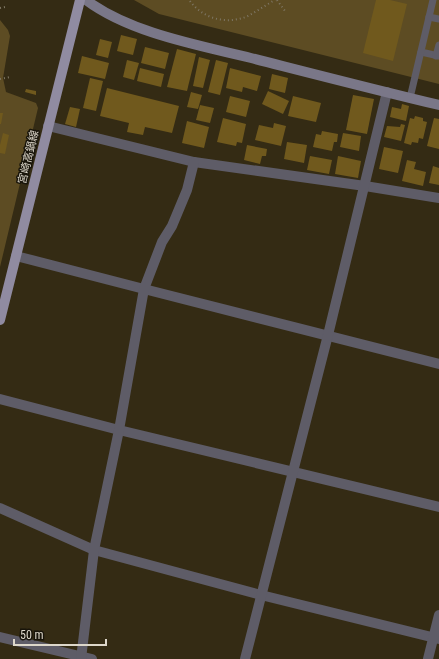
<svg xmlns="http://www.w3.org/2000/svg" width="439" height="659" viewBox="0 0 439 659" font-family="'Roboto Condensed','Noto Sans JP',sans-serif">
	<style>
		.green { fill: #5d4c23 }
		.building { fill: #70591d }
		.lines { fill: none; stroke-linecap: round; stroke-linejoin: round }
		.path { stroke: #7f7765; stroke-width: 2; stroke-dasharray: 1 3; stroke-linecap: butt }
		.lane { stroke: #5e5c67; stroke-width: 7 }
		.street { stroke: #5e5c67; stroke-width: 10 }
		.secondary { stroke: #7a7788; stroke-width: 10 }
		.primary { stroke: #908ba1; stroke-width: 10 }
		.labels { text-anchor: middle; stroke-width: 3; stroke-linejoin: round; paint-order: stroke }
		.street-label { font-size: 11px; fill: #ddd7ca; stroke: #18140a }
	</style>
	<rect width="100%" height="100%" fill="#342b14"/>
	<g class="green">
		<path d="M134 0H439V84L159 14Z"/>
		<path d="M0 20 8 30 10 36 3 78 6 92 36 103 38 108 0 267Z"/>
	</g>
	<g class="building">
		<path d="M376 0H390L407 4 393 61 363 53Z"/>
		<path d="M121 35 137 39 133 55 117 51Z"/>
		<path d="M100 39 112 42 108 58 96 55Z"/>
		<path d="M145 47 169 53 165 69 141 63Z"/>
		<path d="M177 49 196 54 187 91 167 87Z"/>
		<path d="M82 56 109 63 105 79 78 73Z"/>
		<path d="M199 57 210 60 203 88 193 86Z"/>
		<path d="M127 60 139 63 134 80 123 77Z"/>
		<path d="M216 60 228 63 220 95 208 92Z"/>
		<path d="M140 68 164 74 161 87 137 81Z"/>
		<path d="M230 68 261 76 257 91 243 87 242 92 226 88Z"/>
		<path d="M272 74 288 78 285 93 269 89Z"/>
		<path d="M90 78 103 81 96 111 83 108Z"/>
		<path d="M107 88 179 106 172 133 145 127 143 135 127 132 129 123 100 116Z"/>
		<path d="M26 89 36 91V95L25 92Z"/>
		<path d="M268 91 289 101 283 114 262 104Z"/>
		<path d="M191 92 202 95 198 109 187 107Z"/>
		<path d="M353 95 374 99 367 134 346 130Z"/>
		<path d="M230 96 250 101 246 117 226 112Z"/>
		<path d="M293 96 321 103 316 122 288 116Z"/>
		<path d="M402 104 409 106 406 121 390 117 392 107 401 109Z"/>
		<path d="M200 105 214 108 210 123 196 120Z"/>
		<path d="M70 107 80 109 76 127 65 124Z"/>
		<path d="M0 113H3L1 124H0Z"/>
		<path d="M415 116 423 118V121L427 122 423 139 419 138 418 143 412 142 411 145 404 143 410 118 414 119Z"/>
		<path d="M223 118 246 124 242 143 237 142 236 146 217 142Z"/>
		<path d="M434 118 439 119V149L427 146Z"/>
		<path d="M187 121 209 127 204 148 182 143Z"/>
		<path d="M274 123 286 126 281 146 255 140 259 125 273 128Z"/>
		<path d="M401 124 405 125 401 141 384 137 387 126 400 127Z"/>
		<path d="M322 131 338 134 337 142H334L332 151 313 147 316 134 321 135Z"/>
		<path d="M3 133 9 135 5 154 0 153V145Z"/>
		<path d="M343 133 361 136 359 151 340 147Z"/>
		<path d="M287 142 307 145 304 163 284 159Z"/>
		<path d="M247 145 267 149 266 156H262L260 164 244 160Z"/>
		<path d="M384 147 403 151 398 173 379 169Z"/>
		<path d="M310 156 332 160 329 174 307 170Z"/>
		<path d="M338 156 361 161 358 178 335 174Z"/>
		<path d="M407 160 416 162 414 169 426 172 423 186 402 181Z"/>
		<path d="M433 166 439 168V185L429 183Z"/>
	</g>
	<g class="lines">
		<g class="path">
			<path d="M277 0 285 11"/>
			<path d="M190 1C203 19 227 25 248 16 257 11 266 5 275 0"/>
			<path d="M0 8 5 7"/>
			<path d="M0 79 10 77"/>
		</g>
		<g class="lane">
			<path d="M429 17 439 19"/>
			<path d="M421 52 439 56"/>
			<path d="M436 56 439 45"/>
			<path d="M410 98 433 0"/>
		</g>
		<g class="street">
			<path d="M48 126 194 162 365 186 439 198"/>
			<path d="M16 256 144 289 439 364"/>
			<path d="M0 399 119 430 439 507"/>
			<path d="M0 508 94 550 261 595 439 639"/>
			<path d="M0 637 92 659"/>
			<path d="M81 659 94 550 119 430 144 289 162 242 172 226 187 190 194 162"/>
			<path d="M245 659 328 335 387 92"/>
			<path d="M428 659 439 615"/>
		</g>
		<path class="secondary" d="M86 0C130 33 198 45 251 58 314 74 376 90 439 105"/>
		<path class="primary" d="M0 320 80 0"/>
	</g>
	<g class="labels">
		<g class="street-label">
			<text transform="translate(28 157) rotate(-76)" y="4">宮崎高鍋線</text>
		</g>
	</g>
	<path d="M14 639v6h92v-6" fill="none" stroke="#ddd7ca" stroke-width="2"/>
	<text x="20" y="639" font-size="12" fill="#ddd7ca" stroke="#18140a" stroke-width="3" paint-order="stroke">50 m</text>
</svg>
